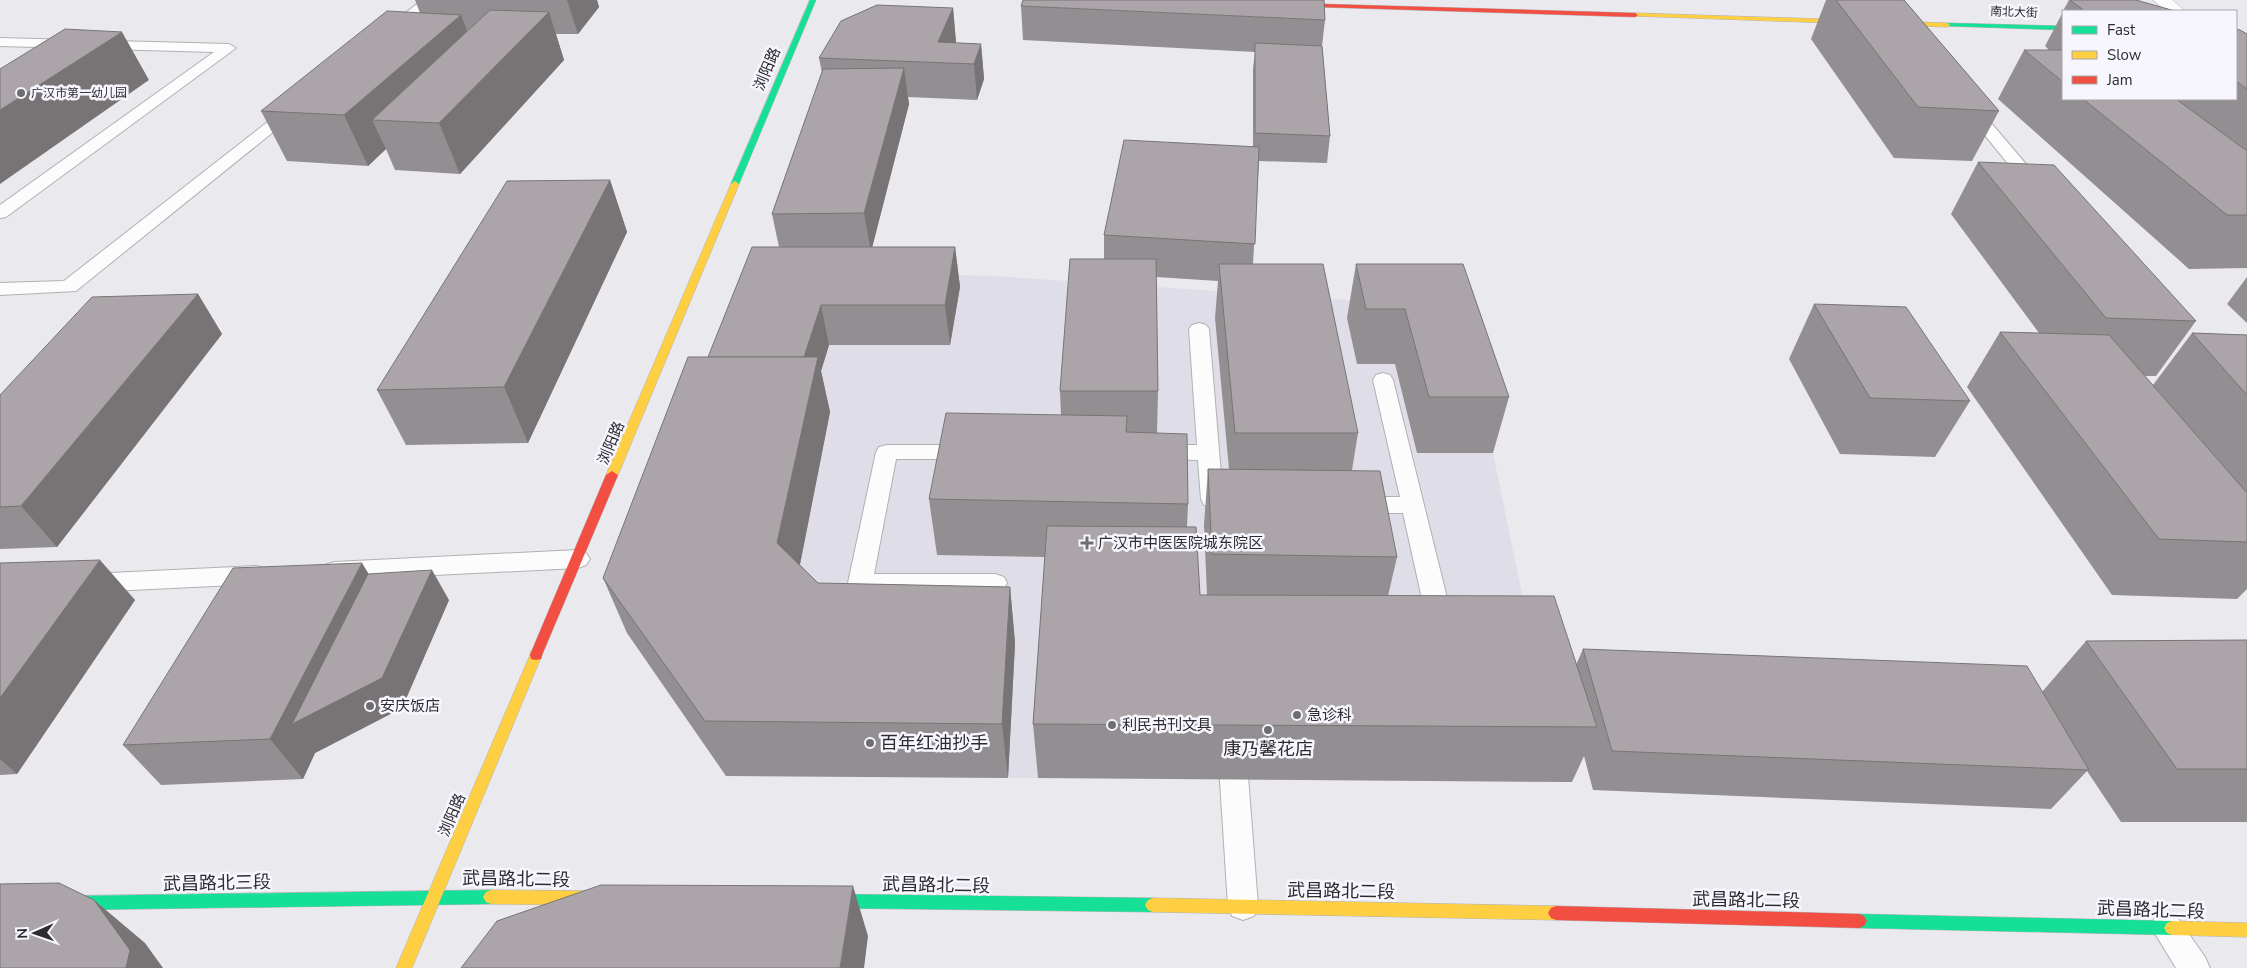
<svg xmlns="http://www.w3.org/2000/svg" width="2247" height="968" viewBox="0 0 2247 968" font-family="'Nunito Sans','Noto Sans SC',sans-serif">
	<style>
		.built { fill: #dfdde7 }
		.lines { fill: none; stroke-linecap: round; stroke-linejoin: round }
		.lane-casing { stroke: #b1b1b4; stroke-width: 2 }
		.street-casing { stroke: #b1b1b4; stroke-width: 1 }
		.fast-casing { stroke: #b1b1b4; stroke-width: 1 }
		.slow-casing { stroke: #b1b1b4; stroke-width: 1 }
		.jam-casing { stroke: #b1b1b4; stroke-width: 1 }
		.lane { fill: #fcfcfc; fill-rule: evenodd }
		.street { fill: #fcfcfc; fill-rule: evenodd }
		.fast { fill: #16e098; fill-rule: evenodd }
		.slow { fill: #ffcf43; fill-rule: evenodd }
		.jam { fill: #f24e42; fill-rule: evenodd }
		.wall { fill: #938e91; fill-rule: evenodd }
		.shaded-wall { fill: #787476 }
		.building { fill: #aba5a9; stroke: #787476 }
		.poi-dot { fill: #6e6e71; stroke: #f7f6fe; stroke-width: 2 }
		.labels { text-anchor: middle; stroke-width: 5; stroke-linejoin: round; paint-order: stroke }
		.far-street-label { font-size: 12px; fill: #2c2b2e; stroke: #f7f6fe }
		.far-poi-label { font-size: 12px; fill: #2c2b2e; stroke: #f7f6fe; text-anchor: start }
		.street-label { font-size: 15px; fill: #2c2b2e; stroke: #f7f6fe }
		.poi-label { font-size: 15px; fill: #2c2b2e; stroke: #f7f6fe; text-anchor: start }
		.near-poi-label { font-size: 18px; fill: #2c2b2e; stroke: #f7f6fe; text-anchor: start }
		.near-street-label { font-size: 18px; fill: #2c2b2e; stroke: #f7f6fe }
	</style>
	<rect width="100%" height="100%" fill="#eaeaee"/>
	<path class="built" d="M769 270 995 276 1450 307 1493 453 1534 652 1572 782 726 776 627 633Z"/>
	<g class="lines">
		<defs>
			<g id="lane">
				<path d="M422 0H437L395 35H385L383 32 385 29Z"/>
				<path d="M0 38 229 44 236 48 6 217 0 218V205L214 52 0 46Z"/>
				<path d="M1970 102 1975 104 2043 184 2045 188 2043 192H2031L1962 107 1965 104Z"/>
				<path d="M293 104 298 106 301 109 298 112 76 291 0 295V283L64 281 288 106Z"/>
				<path d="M1199 323 1206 325 1209 329 1223 499 1220 505 1212 507 1204 505 1201 499 1198 460 1158 459 1150 457 1147 452 1150 447 1158 445H1197L1189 329 1192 325Z"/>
				<path d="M1383 373 1390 375 1393 380 1454 626 1450 633 1441 636 1432 633 1428 626 1403 513H1357L1349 511 1346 505 1349 499 1357 497H1400L1373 380 1376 375Z"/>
				<path d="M887 445H968L976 447 979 452 976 457 968 459H896L874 574H995L1004 577 1007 583 1004 589 995 592H860L851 589 848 583 876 452 879 447Z"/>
				<path d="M578 550 586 553 590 559 586 565 578 568 334 580 325 577 322 571 325 565 334 562Z"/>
				<path d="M257 566 266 569 269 575 266 581 257 584 89 592 80 589 77 583 80 577 89 574Z"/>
				<path d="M1232 738 1242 742 1246 750 1258 906 1254 916 1243 920 1232 916 1228 906 1218 750 1222 742Z"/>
				<path d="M2166 912 2177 917 2205 957 2210 968H2176L2151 927 2155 917Z"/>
			</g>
			<path id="street" d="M2153 0H2172L2185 11H2166Z"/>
			<g id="fast">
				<path d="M810 0H816L739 184 735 187 732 186 731 184Z"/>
				<path d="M1947 23 2063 26V30L1945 26 1944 25Z"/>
				<path d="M491 890 496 892 499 897 496 902 491 904 0 911V897Z"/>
				<path d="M821 894 1153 898 1158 900 1161 905 1158 910 1153 912 821 908 816 906 813 901 816 896Z"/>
				<path d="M1859 914 2172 921 2177 923 2180 928 2177 933 2172 935 1859 928 1854 926 1851 921 1854 916Z"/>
			</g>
			<g id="slow">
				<path d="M1635 13 1947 23 1950 25 1947 27 1633 16V14Z"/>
				<path d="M735 181 739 184 618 475 616 478H608L606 475 731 184Z"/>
				<path d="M536 650 541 651 542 655 412 968H396L530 655 531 651Z"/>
				<path d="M491 890 601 891 606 893 609 898 606 903 601 905 491 904 486 902 483 897 486 892Z"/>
				<path d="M1153 898 1556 906 1561 908 1564 913 1561 918 1556 920 1153 912 1148 910 1145 905 1148 900Z"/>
				<path d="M2172 921 2247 923V937L2172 935 2167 933 2164 928 2167 923Z"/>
			</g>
			<g id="jam">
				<path d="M1288 3 1635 13 1638 15 1635 17 1286 6 1285 5Z"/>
				<path d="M612 471 618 475 542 655 541 659 536 660 531 659 530 655 606 475Z"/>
				<path d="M1556 906 1859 914 1864 916 1867 921 1864 926 1859 928 1556 920 1551 918 1548 913 1551 908Z"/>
			</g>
		</defs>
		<use href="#lane" class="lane-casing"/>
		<use href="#street" class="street-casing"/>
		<use href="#fast" class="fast-casing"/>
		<use href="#slow" class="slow-casing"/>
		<use href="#jam" class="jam-casing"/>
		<use href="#lane" class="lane"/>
		<use href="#street" class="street"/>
		<use href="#fast" class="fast"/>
		<use href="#slow" class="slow"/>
		<use href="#jam" class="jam"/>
	</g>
	<g class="wall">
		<path d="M415 0H597L599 7 578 34H556L564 60 460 174 395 170 386 149 368 166 287 161 261 111 420 13Z"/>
		<path d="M1826 0H1904L1999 111 1972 161 1894 158 1811 39Z"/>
		<path d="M2069 0H2136L2175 11H2063Z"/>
		<path d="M1021 6 1325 20 1322 46 1330 136 1327 163 1259 161 1253 264 1358 433 1352 470 1397 557 1388 596 1576 665 1583 649 2042 692 2086 641 2247 640V822H2121L2087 771 2051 809 1593 790 1584 756 1572 782 1038 778 1033 724 1045 557 937 555 929 499 1061 415 1060 391 1104 259V235L1253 146V69L1255 52 1023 40ZM1156 277 1218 281 1215 318 1229 469H1208L1204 525 1207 595H1200L1187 527 1188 504 1157 433 1158 391Z"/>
		<path d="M953 8 956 43 981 44 984 79 977 100 908 97 909 104 872 247H955L960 287 950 345H829L821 371 830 412 800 565 818 583 1010 587 1015 643 1008 778 726 776 627 633 603 578 708 357 779 247 772 214 822 73 819 58Z"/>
		<path d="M2063 12V99H2236V29L2247 34V268L2189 269 1998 99 2024 50H2049L2045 46Z"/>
		<path d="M1978 162 2196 321 2156 376H2145L2153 385 2192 333 2247 335V589L2237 599 2112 595 1967 387 2000 332 2039 333 1951 214Z"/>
		<path d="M610 180 627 232 528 443 406 445 377 390Z"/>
		<path d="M1356 264 1509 397 1493 453H1417L1395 364H1357L1347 318Z"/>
		<path d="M2247 277V323L2227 304Z"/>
		<path d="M198 294 222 334 57 547 0 549V395Z"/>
		<path d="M1814 304 1970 401 1935 457 1840 454 1789 359Z"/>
		<path d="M0 563 135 600 17 774 0 775Z"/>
		<path d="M368 574 449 600 402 708 315 753 303 779 161 785 123 745Z"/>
	</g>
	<g class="shaded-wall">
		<path d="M567 0H597L599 7 578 34Z"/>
		<path d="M953 8 956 42 948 63 938 42Z"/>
		<path d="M549 12 564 60 460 174 439 123Z"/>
		<path d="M461 15 479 62 372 120 386 149 368 166 344 115Z"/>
		<path d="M122 32 149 80 0 184V110Z"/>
		<path d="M981 44 984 79 977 100 974 64Z"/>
		<path d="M904 68 909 104 871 252 864 213Z"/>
		<path d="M610 180 627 232 528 443 504 387Z"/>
		<path d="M955 247 960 287 950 345 945 305Z"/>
		<path d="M198 294 222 334 57 547 21 506Z"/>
		<path d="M821 305 829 345 821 371 830 412 793 599 777 543 803 361Z"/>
		<path d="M100 560 135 600 17 774 0 759V698Z"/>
		<path d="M362 563 387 604 432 570 449 600 402 708 315 753 303 779 270 739Z"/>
		<path d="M1010 587 1015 643 1008 778 1002 724Z"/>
		<path d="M853 886 868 936 864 968H840Z"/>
		<path d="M94 900 145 943 163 968H126Z"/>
	</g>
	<g class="building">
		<path d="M1023 0H1324L1325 20 1021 6Z"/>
		<path d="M1836 0H1904L1999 111 1918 107Z"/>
		<path d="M2070 0H2136L2175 11H2085Z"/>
		<path d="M877 5 953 8 938 42 981 44 974 64 819 58 841 21Z"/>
		<path d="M490 10 549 12 439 123 372 120Z"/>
		<path d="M387 11 461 15 344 115 261 111Z"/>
		<path d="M65 29 122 32 0 110V69Z"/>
		<path d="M2236 29 2240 30 2247 34V89L2236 81Z"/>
		<path d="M1255 43 1322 46 1330 136 1255 133Z"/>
		<path d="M2024 50H2063V82Z"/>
		<path d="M904 68 864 213 772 214 823 69Z"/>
		<path d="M2083 99H2176L2247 151V215H2227Z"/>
		<path d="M1124 140 1259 147 1255 244 1104 235Z"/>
		<path d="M1978 162 2054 165 2196 321 2106 318Z"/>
		<path d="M610 180 504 387 377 390 507 181Z"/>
		<path d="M752 247H955L945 305H821L804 357H708Z"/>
		<path d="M1070 259H1156L1158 391H1060Z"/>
		<path d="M1219 264H1323L1358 433H1235Z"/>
		<path d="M1356 264H1463L1509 397H1429L1405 309H1366Z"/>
		<path d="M198 294 21 506 0 507V395L92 297Z"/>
		<path d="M1814 304 1906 307 1970 401 1870 398Z"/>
		<path d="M2000 332 2109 335 2247 493V542L2159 539Z"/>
		<path d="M2192 333 2247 335V395Z"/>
		<path d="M688 357H818L777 543 818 583 1010 587 1002 724 705 721 603 578Z"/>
		<path d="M946 413 1127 416 1126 432 1187 434 1188 504 929 499Z"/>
		<path d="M1208 469 1380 471 1397 557 1212 554Z"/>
		<path d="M1047 526 1196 527 1200 595 1554 596 1597 727 1033 724Z"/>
		<path d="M100 560 0 698V563Z"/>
		<path d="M362 563 270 739 123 745 233 568Z"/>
		<path d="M432 570 382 678 292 724 368 574Z"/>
		<path d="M2247 640V769H2177L2086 641Z"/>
		<path d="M1583 649 2027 666 2089 770 1612 751Z"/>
		<path d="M59 883 94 900 130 950 126 968H0V884Z"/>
		<path d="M601 885 853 886 840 968H461L497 921Z"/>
	</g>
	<g class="poi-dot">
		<circle cx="21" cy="93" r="5"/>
		<path d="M1084.5 535.5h5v5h5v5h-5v5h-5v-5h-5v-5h5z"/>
		<circle cx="370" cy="706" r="5"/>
		<circle cx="1297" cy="715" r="5"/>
		<circle cx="1112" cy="725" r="5"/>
		<circle cx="1268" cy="730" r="5"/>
		<circle cx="870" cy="743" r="5"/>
	</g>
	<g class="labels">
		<g class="far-street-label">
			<text transform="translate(2014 12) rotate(2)" y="4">南北大街</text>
		</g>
		<g class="far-poi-label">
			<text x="31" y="97">广汉市第一幼儿园</text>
		</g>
		<g class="street-label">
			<text transform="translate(767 69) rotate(-67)" y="5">浏阳路</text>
			<text transform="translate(611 443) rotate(-67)" y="5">浏阳路</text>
			<text transform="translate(452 815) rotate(-67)" y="5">浏阳路</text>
		</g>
		<g class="poi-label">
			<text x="1098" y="548">广汉市中医医院城东院区</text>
			<text x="380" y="711">安庆饭店</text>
			<text x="1307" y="720">急诊科</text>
			<text x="1122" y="730">利民书刊文具</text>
		</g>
		<g class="near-poi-label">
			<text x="880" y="749">百年红油抄手</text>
			<text x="1268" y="755" text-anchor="middle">康乃馨花店</text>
		</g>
		<g class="near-street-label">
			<text transform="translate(516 879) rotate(1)" y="6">武昌路北二段</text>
			<text transform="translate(217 883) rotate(-1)" y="6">武昌路北三段</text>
			<text transform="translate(936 885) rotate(1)" y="6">武昌路北二段</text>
			<text transform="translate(1341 891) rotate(1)" y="6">武昌路北二段</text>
			<text transform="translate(1746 900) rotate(1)" y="6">武昌路北二段</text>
			<text transform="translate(2151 910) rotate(2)" y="6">武昌路北二段</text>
		</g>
	</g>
	<rect x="2062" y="10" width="175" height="90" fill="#f7f6fe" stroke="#a6a5ab"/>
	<rect x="2072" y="26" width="25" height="8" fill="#16e098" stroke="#a6a5ab"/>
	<text x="2107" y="35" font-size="15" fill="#2c2b2e">Fast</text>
	<rect x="2072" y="51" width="25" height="8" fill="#ffcf43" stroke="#a6a5ab"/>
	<text x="2107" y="60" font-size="15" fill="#2c2b2e">Slow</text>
	<rect x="2072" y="76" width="25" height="8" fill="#f24e42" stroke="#a6a5ab"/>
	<text x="2107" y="85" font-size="15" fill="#2c2b2e">Jam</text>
	<g transform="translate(35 933) rotate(268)" stroke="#f7f6fe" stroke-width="4" paint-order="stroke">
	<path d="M0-4L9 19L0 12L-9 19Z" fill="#2c2b2e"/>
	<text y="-8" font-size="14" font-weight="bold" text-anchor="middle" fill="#2c2b2e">N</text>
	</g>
</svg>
